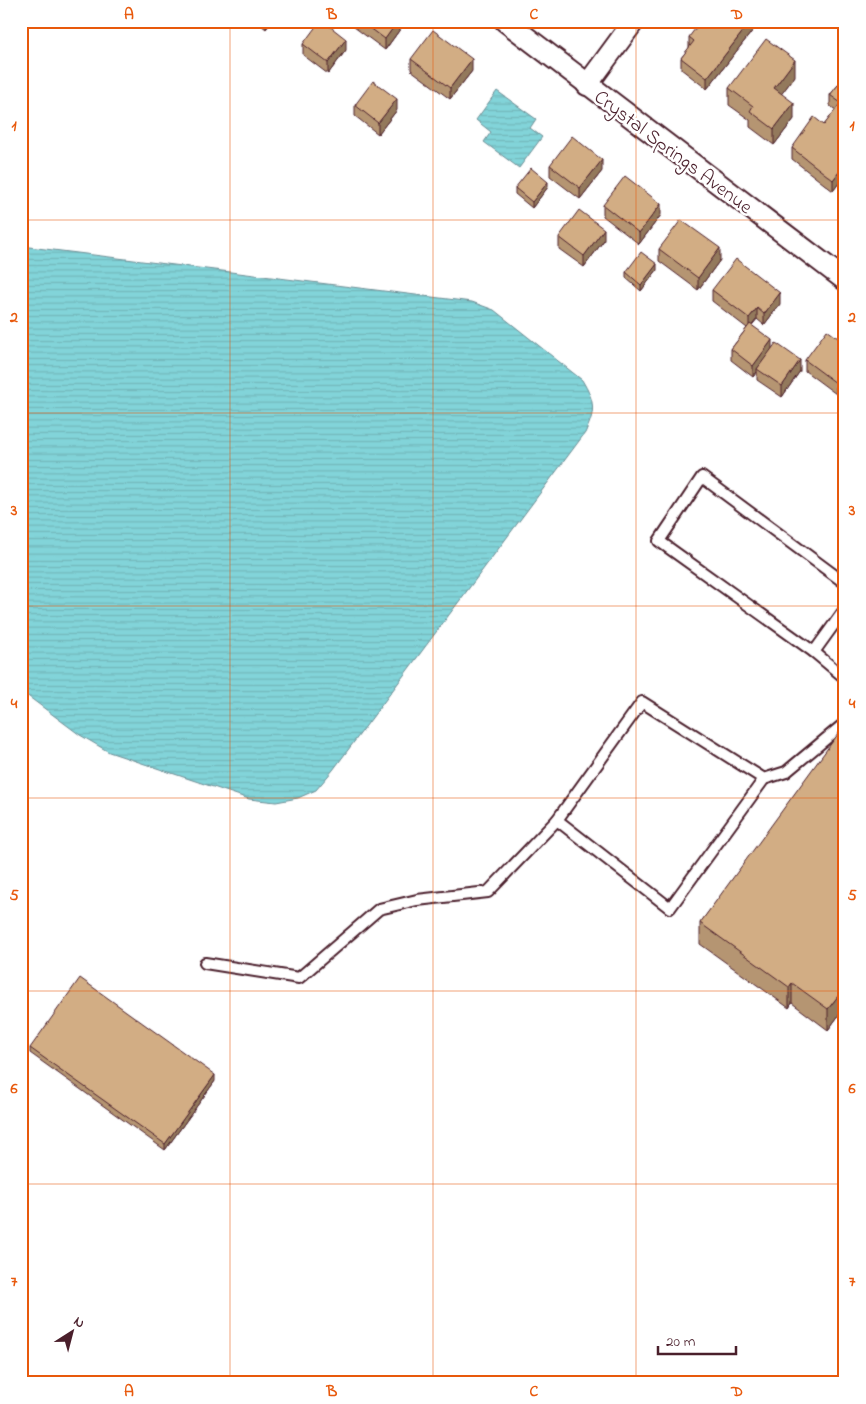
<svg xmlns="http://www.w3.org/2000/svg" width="866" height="1404" viewBox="0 0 866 1404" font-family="'Indie Flower',sans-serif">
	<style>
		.water { fill: url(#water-rules); stroke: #6c8c93 }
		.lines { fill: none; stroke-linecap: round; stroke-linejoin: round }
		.lane-casing { stroke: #4a1f2b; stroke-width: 14 }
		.street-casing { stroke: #4a1f2b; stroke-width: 24 }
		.lane { stroke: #fff; stroke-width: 10 }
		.street { stroke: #fff; stroke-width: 20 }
		.wall { fill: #b59572; stroke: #4a1f2b }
		.shaded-wall { fill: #93795c; stroke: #4a1f2b }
		.building { fill: #d2ad84; stroke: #4a1f2b }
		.grid { fill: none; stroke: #e8590c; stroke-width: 1; stroke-opacity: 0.55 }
		.labels { text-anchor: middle; stroke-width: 5; stroke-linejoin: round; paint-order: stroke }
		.street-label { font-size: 20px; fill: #4a1f2b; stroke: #fff }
		.neatline { fill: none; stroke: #e8590c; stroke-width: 2 }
		.grid-label { font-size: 16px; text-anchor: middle; font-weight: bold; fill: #e8590c }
	</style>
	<defs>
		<pattern id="water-rules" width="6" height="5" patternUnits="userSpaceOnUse" patternTransform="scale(1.25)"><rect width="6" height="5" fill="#82d4d9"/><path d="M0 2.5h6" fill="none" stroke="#72b6ba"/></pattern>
	</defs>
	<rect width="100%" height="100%" fill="#fff"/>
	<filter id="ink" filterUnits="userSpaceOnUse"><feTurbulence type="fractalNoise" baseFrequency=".02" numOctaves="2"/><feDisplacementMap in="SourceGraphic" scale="10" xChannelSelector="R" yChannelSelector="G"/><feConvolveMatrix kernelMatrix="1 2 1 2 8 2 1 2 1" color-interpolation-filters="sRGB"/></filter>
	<g filter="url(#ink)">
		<g class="water">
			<path d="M497 91 536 119 530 128 542 137 519 168 484 142 491 132 476 120Z"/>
			<path d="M21 246 472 302 494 310 582 380C595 402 596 410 585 433L333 770 316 790 298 798 276 802 249 799 109 752 80 735 21 691Z"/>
		</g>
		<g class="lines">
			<defs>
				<g id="lane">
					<path d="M845 583 702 477 659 541 814 652 845 678"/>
					<path d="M814 652 845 609"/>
					<path d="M764 779 642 702 557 820 670 908 764 779 786 772 845 723"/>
					<path d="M205 963 299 978 379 909 417 900 488 892 557 820"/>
				</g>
				<g id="street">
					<path d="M505 21 845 280"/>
					<path d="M587 85 634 21"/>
				</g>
			</defs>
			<use href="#lane" class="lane-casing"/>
			<use href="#street" class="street-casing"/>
			<use href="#lane" class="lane"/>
			<use href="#street" class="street"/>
		</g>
		<g class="wall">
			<path d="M256 21H272L266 29Z"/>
			<path d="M354 21H406L385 50 354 27Z"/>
			<path d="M757 21V25L707 89 681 69V58L689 48V37Z"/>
			<path d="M303 44 346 50 328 74 303 55Z"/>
			<path d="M411 59 472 71 450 99 411 70Z"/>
			<path d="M795 76 781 94 794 119 774 145 750 127V120L729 105V88Z"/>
			<path d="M845 76V175L833 191 792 159V148L824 125 836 110 830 106V95Z"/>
			<path d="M355 105 397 110 378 134 355 116Z"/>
			<path d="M550 165 602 171 580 199 550 176Z"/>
			<path d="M548 187 532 208 515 194V188Z"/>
			<path d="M603 205 661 215 639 244 603 216Z"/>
			<path d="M559 237 604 240 584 267 559 249Z"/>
			<path d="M659 249 720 260 698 290 659 261Z"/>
			<path d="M657 270 641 291 626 278V272Z"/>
			<path d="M712 290 780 304 764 325 757 319 752 325 772 348 800 371 782 397 757 380V372L753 377 731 360V349L747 328 712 301Z"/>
			<path d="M845 343V382L836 394 805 371V360Z"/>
			<path d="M845 733V1007L828 1030 792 1003 789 1008 700 944V923Z"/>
			<path d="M30 1048 215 1081 165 1150 30 1053Z"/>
		</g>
		<g class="shaded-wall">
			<path d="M266 21H272L266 29Z"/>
			<path d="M398 21H406L385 50V39Z"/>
			<path d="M751 21H757V25L707 89V78Z"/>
			<path d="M346 39V50L328 74V63Z"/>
			<path d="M472 59V71L450 99V88Z"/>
			<path d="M795 60V76L774 104V88Z"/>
			<path d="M397 99V110L378 134V123Z"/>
			<path d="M794 103V119L774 145V129Z"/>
			<path d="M602 160V171L580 199V188Z"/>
			<path d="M845 164V175L833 191V180Z"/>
			<path d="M548 182V187L532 208V202Z"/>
			<path d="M661 204V215L639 244V233Z"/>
			<path d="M604 229V240L584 267V256Z"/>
			<path d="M720 248V260L698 290V278Z"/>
			<path d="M657 264V270L641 291V285Z"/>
			<path d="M780 293V304L764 325V314Z"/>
			<path d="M757 308V319L749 329V318Z"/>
			<path d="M772 340V351L757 369V372L753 377V366Z"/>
			<path d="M800 360V371L782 397V386Z"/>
			<path d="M845 371V382L836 394V383Z"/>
			<path d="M792 983V1003L789 1008V987Z"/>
			<path d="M845 987V1007L828 1030V1009Z"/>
			<path d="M215 1075V1081L165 1150V1144Z"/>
		</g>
		<g class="building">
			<path d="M320 21H323L346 39 328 63 303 44Z"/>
			<path d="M361 21H398L385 39Z"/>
			<path d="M701 21H751L707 78 681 58 694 41 689 37Z"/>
			<path d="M433 30 472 59 450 88 411 59Z"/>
			<path d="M766 39 795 60 774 88 794 103 774 129 750 111 753 106 729 88Z"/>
			<path d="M845 76V106L830 95Z"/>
			<path d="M373 81 397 99 378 123 355 105Z"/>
			<path d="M839 105 845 110V164L833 180 792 148 814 117 824 125Z"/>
			<path d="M572 136 602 160 580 188 550 165Z"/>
			<path d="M531 168 548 182 532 202 515 188Z"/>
			<path d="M625 176 661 204 639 233 603 205Z"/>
			<path d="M579 210 604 229 584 256 559 237Z"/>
			<path d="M681 220 720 248 698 278 659 249Z"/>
			<path d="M641 252 657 264 641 285 626 272Z"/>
			<path d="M736 259 780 293 764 314 757 308 749 318 712 290Z"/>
			<path d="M750 324 772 340 753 366 731 349Z"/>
			<path d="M827 330 845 343V371L836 383 805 360Z"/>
			<path d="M776 343 800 360 782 386 757 369Z"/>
			<path d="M841 730 845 733V987L828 1009 792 983 789 987 700 923Z"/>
			<path d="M80 978 215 1075 165 1144 30 1048Z"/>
		</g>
	</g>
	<path class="grid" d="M230 21V1383M433 21V1383M636 21V1383M21 220H845M21 413H845M21 606H845M21 798H845M21 991H845M21 1184H845"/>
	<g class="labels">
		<g class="street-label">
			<text transform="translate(674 151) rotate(37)" y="7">Crystal Springs Avenue</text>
		</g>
	</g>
	<rect width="866" height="1404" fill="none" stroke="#fff" stroke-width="55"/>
	<g transform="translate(72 1332) rotate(36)" stroke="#ffffff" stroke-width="4" paint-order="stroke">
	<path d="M0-4L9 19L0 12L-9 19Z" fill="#4a1f2b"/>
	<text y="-8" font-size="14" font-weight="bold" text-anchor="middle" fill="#4a1f2b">N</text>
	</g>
	<path d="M658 1346v8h78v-8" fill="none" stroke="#4a1f2b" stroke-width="2.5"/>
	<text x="666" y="1346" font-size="15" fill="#4a1f2b" stroke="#ffffff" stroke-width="4" paint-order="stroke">20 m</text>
	<rect x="28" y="28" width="810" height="1348" class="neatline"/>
	<g class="grid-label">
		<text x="129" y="19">A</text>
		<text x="332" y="19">B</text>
		<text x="534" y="19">C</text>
		<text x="737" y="19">D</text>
		<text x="14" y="130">1</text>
		<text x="852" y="130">1</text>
		<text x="14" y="322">2</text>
		<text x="852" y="322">2</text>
		<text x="14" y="515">3</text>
		<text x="852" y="515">3</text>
		<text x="14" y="708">4</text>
		<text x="852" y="708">4</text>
		<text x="14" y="900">5</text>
		<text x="852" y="900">5</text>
		<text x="14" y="1093">6</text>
		<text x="852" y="1093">6</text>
		<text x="14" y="1286">7</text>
		<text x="852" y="1286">7</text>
		<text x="129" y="1396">A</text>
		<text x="332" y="1396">B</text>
		<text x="534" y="1396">C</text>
		<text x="737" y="1396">D</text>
	</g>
</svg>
